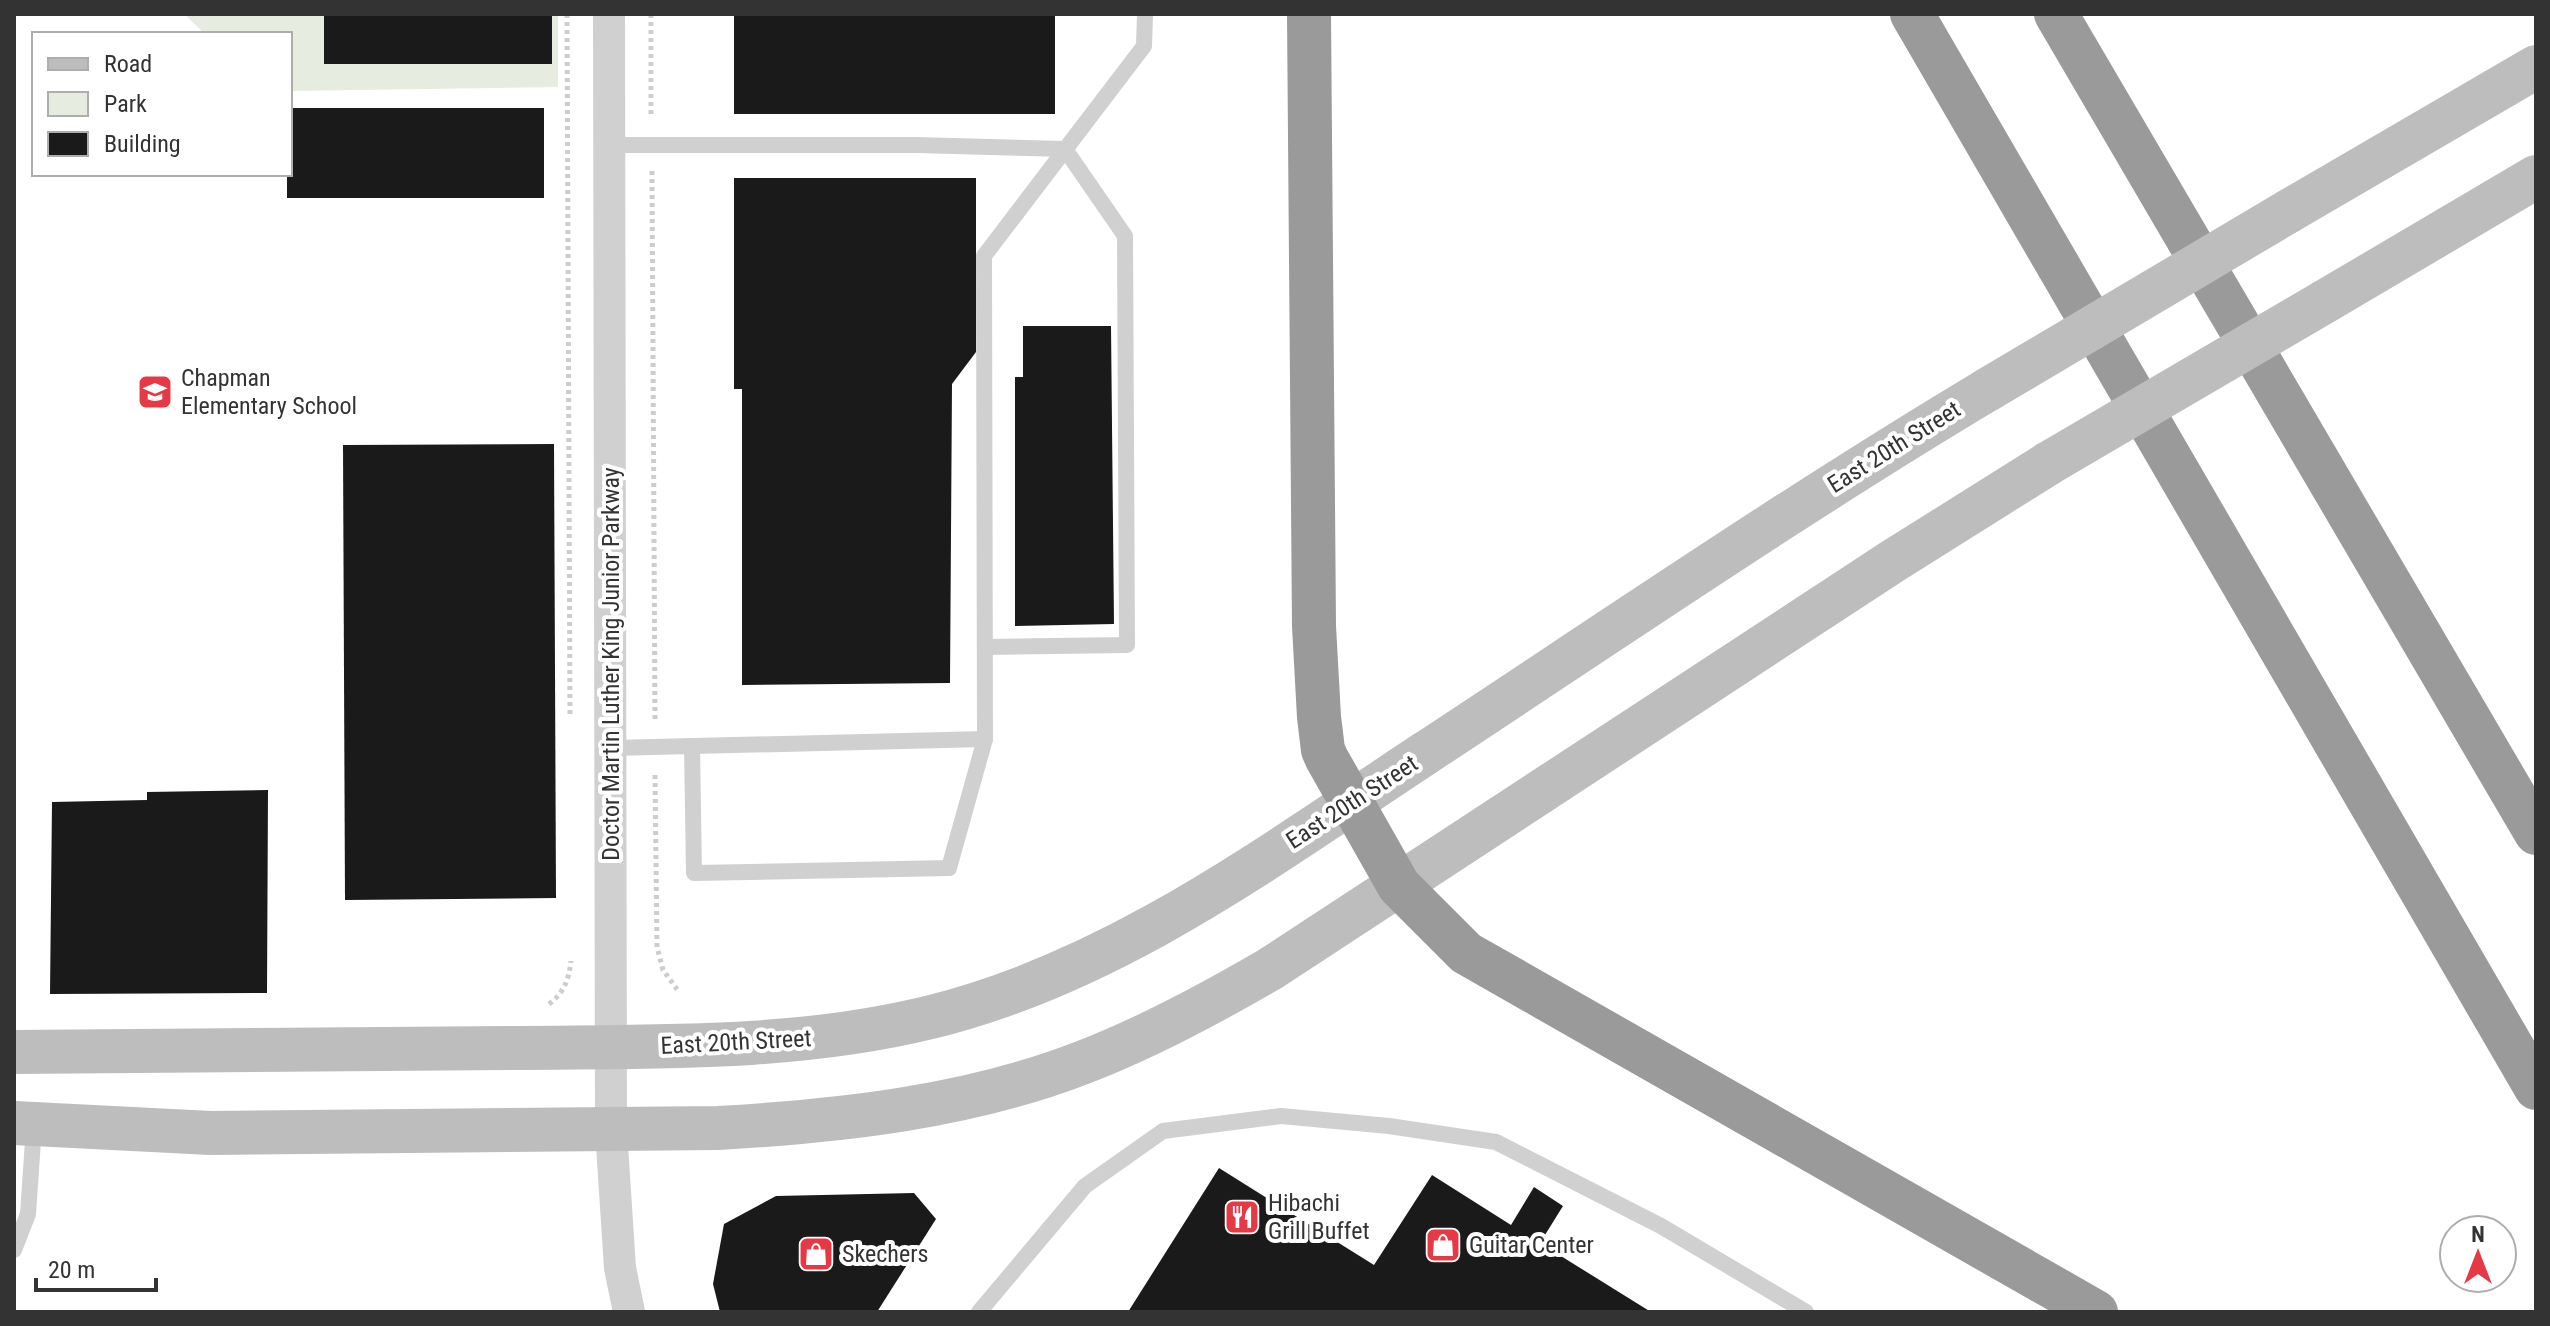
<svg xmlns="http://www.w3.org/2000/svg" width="2550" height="1326" viewBox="0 0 2550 1326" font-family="'Roboto Condensed',sans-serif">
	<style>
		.green { fill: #e6ecdf }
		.building { fill: #1a1a1a }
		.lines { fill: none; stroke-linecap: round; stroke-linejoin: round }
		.path { stroke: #cdcdcd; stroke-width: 5; stroke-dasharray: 4 4; stroke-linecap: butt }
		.lane { stroke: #d0d0d0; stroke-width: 16 }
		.street { stroke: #d0d0d0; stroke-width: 32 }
		.secondary { stroke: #bdbdbd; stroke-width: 44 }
		.highway { stroke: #9a9a9a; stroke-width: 44 }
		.secondary-bridge { stroke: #bdbdbd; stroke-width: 44 }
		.labels { text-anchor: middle; stroke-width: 8; stroke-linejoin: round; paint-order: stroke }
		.poi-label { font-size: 24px; fill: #333; stroke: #fff; text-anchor: start }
		.street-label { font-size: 24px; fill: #333; stroke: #fff }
	</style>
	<rect width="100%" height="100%" fill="#fff"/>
	<path class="green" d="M184 14H558V87L290 91V34H205Z"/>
	<g class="building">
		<rect x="324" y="14" width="228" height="50"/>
		<rect x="734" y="14" width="321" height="100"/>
		<path d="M290 108H544V198H287V174H290Z"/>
		<path d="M734 178H976V352L952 384 950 683 742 685V389H734Z"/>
		<path d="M1023 326H1111L1114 624 1015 626V377H1023Z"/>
		<path d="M554 444 556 898 345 900 343 445Z"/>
		<path d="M268 790 267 993 50 994 52 802 147 800V792Z"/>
		<path d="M1219 1168 1374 1265 1432 1175 1511 1225 1534 1187 1563 1206 1540 1243 1651 1312H1128Z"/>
		<path d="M914 1193 936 1219 877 1312H720L713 1284 724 1224 776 1196Z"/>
	</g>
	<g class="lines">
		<g class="path">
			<path d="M567 14 570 715"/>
			<path d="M651 14V117"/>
			<path d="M652 171 655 721"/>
			<path d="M655 775 657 947 663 970 679 992"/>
			<path d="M549 1004C564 993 569 979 571 961"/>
		</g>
		<g class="lane">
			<path d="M610 145H916L1065 149"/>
			<path d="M986 647 1127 645 1125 236 1065 149"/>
			<path d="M692 746 694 873 949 868 985 739 984 256 1144 46 1145 14"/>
			<path d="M612 748 985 739"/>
			<path d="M14 1250 28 1214 34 1126"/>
			<path d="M979 1312 1085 1186 1163 1131 1281 1116 1389 1126 1496 1142 1661 1226 1806 1312"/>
		</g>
		<path class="street" d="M609 14 611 1130 620 1268 629 1312"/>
		<g class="secondary">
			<path d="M2289 211 2536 67"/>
			<path d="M2324 302 2536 177"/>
			<path d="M14 1052C180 1051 346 1050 511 1048 652 1046 793 1051 931 1017 1114 972 1269 856 1424 754 1611 631 1795 505 1987 390"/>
			<path d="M14 1123 211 1133 718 1128C841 1121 969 1107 1084 1062 1149 1037 1210 1004 1270 969L1893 561 2049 463"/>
		</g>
		<g class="highway">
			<path d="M1309 14 1314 626 1319 717 1323 750 1327 759 1399 886 1466 953 2096 1312"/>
			<path d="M1912 14 2536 1088"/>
			<path d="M2056 14 2536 833"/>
		</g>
		<g class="secondary-bridge">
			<path d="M1987 390 2289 211"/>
			<path d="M2049 463 2324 302"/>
		</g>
	</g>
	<defs>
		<symbol id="school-square" viewBox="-11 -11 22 22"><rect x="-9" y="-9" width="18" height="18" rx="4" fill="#e63946" stroke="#fff"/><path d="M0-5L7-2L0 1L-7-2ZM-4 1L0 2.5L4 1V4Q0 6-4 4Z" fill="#fff"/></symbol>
		<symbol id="restaurant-square" viewBox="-11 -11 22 22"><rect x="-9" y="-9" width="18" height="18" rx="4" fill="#e63946" stroke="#fff"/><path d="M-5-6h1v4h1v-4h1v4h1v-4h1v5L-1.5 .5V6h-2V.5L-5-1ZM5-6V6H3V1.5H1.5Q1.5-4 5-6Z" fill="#fff"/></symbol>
		<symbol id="shop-square" viewBox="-11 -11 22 22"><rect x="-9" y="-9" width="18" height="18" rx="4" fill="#e63946" stroke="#fff"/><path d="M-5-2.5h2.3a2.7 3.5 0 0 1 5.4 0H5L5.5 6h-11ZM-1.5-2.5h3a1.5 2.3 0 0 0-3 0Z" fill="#fff"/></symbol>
	</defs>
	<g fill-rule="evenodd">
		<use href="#school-square" x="135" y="372" width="40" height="40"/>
		<use href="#restaurant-square" x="1222" y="1197" width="40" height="40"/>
		<use href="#shop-square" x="1423" y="1225" width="40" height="40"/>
		<use href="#shop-square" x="796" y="1234" width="40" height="40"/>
	</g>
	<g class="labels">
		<g class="poi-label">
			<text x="181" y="386">Chapman<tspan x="181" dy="28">Elementary School</tspan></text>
			<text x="1268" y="1211">Hibachi<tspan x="1268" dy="28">Grill Buffet</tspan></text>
			<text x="1469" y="1253">Guitar Center</text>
			<text x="842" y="1262">Skechers</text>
		</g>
		<g class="street-label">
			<text transform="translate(1894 447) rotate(-32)" y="8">East 20th Street</text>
			<text transform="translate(611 664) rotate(-90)" y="8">Doctor Martin Luther King Junior Parkway</text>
			<text transform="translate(1352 802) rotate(-33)" y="8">East 20th Street</text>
			<text transform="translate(736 1042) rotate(-3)" y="8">East 20th Street</text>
		</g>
	</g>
	<rect width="2550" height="1326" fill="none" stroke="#333333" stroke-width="32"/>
	<rect x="32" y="32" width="260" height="144" fill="#ffffff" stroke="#adadad" stroke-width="2"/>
	<rect x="48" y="58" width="40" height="12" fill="#bdbdbd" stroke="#adadad" stroke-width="2"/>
	<text x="104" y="72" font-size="24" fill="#333333">Road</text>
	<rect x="48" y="92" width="40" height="24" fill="#e6ecdf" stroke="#adadad" stroke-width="2"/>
	<text x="104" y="112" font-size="24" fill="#333333">Park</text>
	<rect x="48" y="132" width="40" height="24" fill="#1a1a1a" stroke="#adadad" stroke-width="2"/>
	<text x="104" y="152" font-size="24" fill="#333333">Building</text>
	<g transform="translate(2478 1254)"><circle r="38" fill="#ffffff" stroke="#adadad" stroke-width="2"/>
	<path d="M0-6L14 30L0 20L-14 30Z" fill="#e63946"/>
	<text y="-12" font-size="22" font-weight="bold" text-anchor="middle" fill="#333333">N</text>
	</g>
	<path d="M36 1278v12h120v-12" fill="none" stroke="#333333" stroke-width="4"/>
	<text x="48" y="1278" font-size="24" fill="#333333" stroke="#ffffff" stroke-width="6" paint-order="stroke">20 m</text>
</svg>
